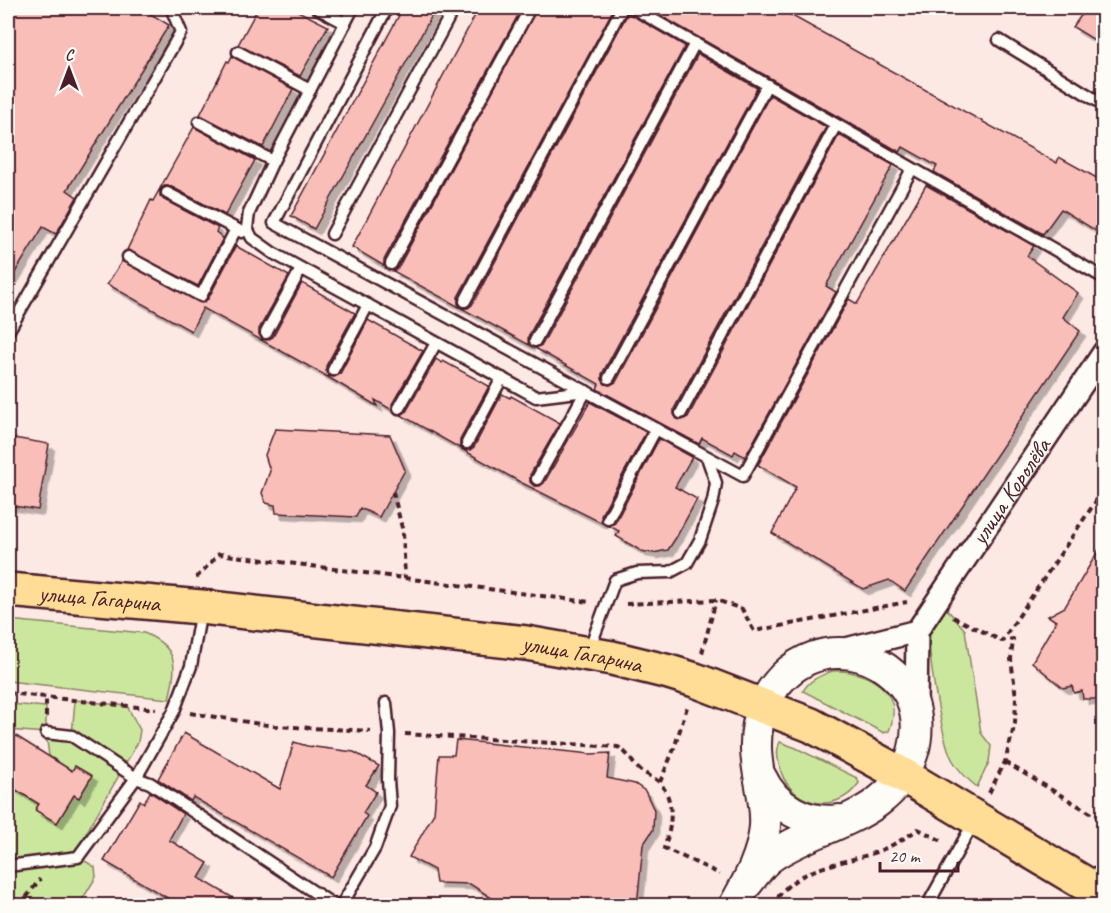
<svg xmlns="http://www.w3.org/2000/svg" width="1111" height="913" viewBox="0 0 1111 913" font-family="Caveat,sans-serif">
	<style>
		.green { fill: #cbe79e; stroke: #8a8364; stroke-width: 1.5 }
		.building { fill: #fabeb8; stroke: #4a1f2b; stroke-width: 1.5; filter: url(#shadow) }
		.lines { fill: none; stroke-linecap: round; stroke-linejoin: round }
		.service-casing { stroke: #4a1f2b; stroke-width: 15 }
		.minor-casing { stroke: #4a1f2b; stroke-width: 26 }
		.secondary-casing { stroke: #4a1f2b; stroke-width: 34 }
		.primary-casing { stroke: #4a1f2b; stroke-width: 38 }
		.path { stroke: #4a1f2b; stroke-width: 4; stroke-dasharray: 6 4.5; stroke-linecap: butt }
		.service { stroke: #fdfcf7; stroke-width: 10 }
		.minor { stroke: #fdfcf7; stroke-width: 21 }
		.secondary { stroke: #fdfcf7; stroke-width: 30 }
		.primary { stroke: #ffdd96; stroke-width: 33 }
		.labels { text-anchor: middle; stroke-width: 4.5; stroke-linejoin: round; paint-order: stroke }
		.street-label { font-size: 24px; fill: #4a1f2b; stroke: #fdfcf7 }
	</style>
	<defs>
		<filter id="shadow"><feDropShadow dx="5.5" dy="5.5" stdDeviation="0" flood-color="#0004"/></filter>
	</defs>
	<rect width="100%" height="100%" fill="#fce9e4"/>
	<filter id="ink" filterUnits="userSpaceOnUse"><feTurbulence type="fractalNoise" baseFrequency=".0167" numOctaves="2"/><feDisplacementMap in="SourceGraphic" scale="12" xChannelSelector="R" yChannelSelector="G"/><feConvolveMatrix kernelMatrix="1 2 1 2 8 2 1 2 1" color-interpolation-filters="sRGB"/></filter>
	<g filter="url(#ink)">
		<g class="green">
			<path d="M945 607 965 630 981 733 991 746 989 762 977 787C967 779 958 770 952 759 943 742 925 647 931 631 934 623 941 614 945 607Z"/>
			<path d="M8 620 144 633C179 648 177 665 169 699L8 681Z"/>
			<path d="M832 671C867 669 906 691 889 731L884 733 803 691C809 680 820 676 832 671Z"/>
			<path d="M75 700 127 706 140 730 138 742 85 835 78 857 95 867 96 877 79 905H8V785L39 804 36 810 57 823 74 795 79 798 92 776 75 766 72 771 49 756 46 733 8 730V704L46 707V733L72 735Z"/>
			<path d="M780 742 796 748 857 778 859 783C835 818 786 804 779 764 777 756 776 749 780 742Z"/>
		</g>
		<g class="building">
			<path d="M8 8H141L169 25 67 190 77 197 56 234 43 227 8 284Z"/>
			<path d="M258 8H292L328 26 300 76 238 45Z"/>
			<path d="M403 8H436L314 229 291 216Z"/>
			<path d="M479 8H522L384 260V266L352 247Z"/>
			<path d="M537 8H614L458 297V304L462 308H468L472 305 628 13 685 46 528 337 529 345 393 271 398 268Z"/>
			<path d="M647 8H778L1057 163 1059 157 1104 182V236L1061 209 1043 234 934 172 937 166 903 147 900 152Z"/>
			<path d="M1086 8H1104V46L1073 27Z"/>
			<path d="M698 54 757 88 602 374V379L605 384 610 385 616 382 770 95 826 127 674 409V414L677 419 682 420 688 417 839 135 893 165 826 286 836 292 745 457 735 451 733 455 702 438 699 444 597 389 599 384 535 348 542 345Z"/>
			<path d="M232 56 293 89 263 147 200 115 227 61 229 62Z"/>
			<path d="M194 127 255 160 225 215 170 186H164L160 190V196L164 200 218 228 216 232 223 238 198 286 127 250 151 200 153 201Z"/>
			<path d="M926 185 1034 246 1027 256 1078 293 1063 317 1080 331 905 591 889 580 863 589 772 533 796 487 758 465 849 299 857 304Z"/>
			<path d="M236 246 289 276 259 329V334L262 339 267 340 273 337 302 283 355 313 326 366V371L329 376 334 377 340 374 368 320 423 351 392 404V410L375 400 377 406 321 373 203 308 191 331 107 284 122 261 202 303 208 299Z"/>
			<path d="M436 359 442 363 443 361 489 386 460 439V446L464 450H470L474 447 502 394 510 398 511 396 560 423 530 475V482L534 486H540L544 483 590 402 646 432 601 515 602 523 520 482 401 415 406 412Z"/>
			<path d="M275 429 390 435 405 470 379 517 360 508 356 517 276 513 275 505 266 503 262 493 270 471 265 455Z"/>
			<path d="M8 437 49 444 38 510 8 505Z"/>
			<path d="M659 439 692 457 675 487 697 499 677 536 668 550 653 553 641 551 616 536 619 531 609 526 615 523Z"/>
			<path d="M1104 541V699H1083L1082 691 1074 693 1072 686 1063 688 1032 662 1056 621 1048 616 1065 607Z"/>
			<path d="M8 731 72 771 75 766 92 776 79 798 74 795 57 823 35 810 39 804 8 785Z"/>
			<path d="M184 733 280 789 294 742 307 746 354 752 379 766 366 785 376 792 363 813 367 816 331 877 193 797 191 801 158 779Z"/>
			<path d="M456 740 591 754 610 753 607 778 635 784 645 791 654 810 653 830 643 845 637 906 614 903H601L600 906H504L470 884 436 883 434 870 409 857 434 813 439 755H454Z"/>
			<path d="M150 792 183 814 169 840 208 863 199 878 247 906H181L104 861 140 800 144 803Z"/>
		</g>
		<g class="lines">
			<defs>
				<g id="service">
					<path d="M317 8 345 23"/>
					<path d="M353 8 273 161 249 213 247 228 252 238 273 253 536 397 586 391 537 479"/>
					<path d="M387 8 274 223 743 476 912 169"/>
					<path d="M633 8 1104 278"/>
					<path d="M999 40 1104 105"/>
					<path d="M238 52 310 90"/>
					<path d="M199 122 273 161"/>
					<path d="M167 193 242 232"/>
					<path d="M332 234 454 8"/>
					<path d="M128 257 201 296 236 229"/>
					<path d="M391 264 530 8"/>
					<path d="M465 301 622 8"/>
					<path d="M9 330 181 32 172 10 174 8"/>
					<path d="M266 333 301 269"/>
					<path d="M535 341 695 43"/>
					<path d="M333 370 368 305"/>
					<path d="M609 378 767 85"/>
					<path d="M399 408 436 343"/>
					<path d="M681 413 836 125"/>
					<path d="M467 443 502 378"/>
					<path d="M608 519 656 429"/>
					<path d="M589 650 615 580 637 573 670 572 687 563 700 540 713 501 716 483 707 457"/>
					<path d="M46 733 72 736 136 778 150 783 335 906"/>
					<path d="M8 866 78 857 136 778 174 711 191 666 201 610"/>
					<path d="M1093 884 1104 866"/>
					<path d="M341 906 375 848 390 806 388 780 389 733 386 703"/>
					<path d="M927 906 974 822"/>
				</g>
				<g id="minor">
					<path id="s1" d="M917 631 1104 352"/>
					<path d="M842 650 917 631"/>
					<path d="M916 707 917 631"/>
				</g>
				<g id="secondary">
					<path d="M761 777C775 807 806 825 839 820"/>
					<path d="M734 906C748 881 763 855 765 826 767 798 755 772 756 744 756 692 797 646 851 654 876 658 900 675 911 698 918 715 918 735 913 752 893 819 822 822 772 856 761 863 753 877 745 886"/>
				</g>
				<g id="primary">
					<path id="s2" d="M8 590 201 607 526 643 612 658 669 672 695 680 811 725 903 775 1104 895"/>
				</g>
			</defs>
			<use href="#service" class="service-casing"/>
			<use href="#minor" class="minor-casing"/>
			<use href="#secondary" class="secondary-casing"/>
			<use href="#primary" class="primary-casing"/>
			<g class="path">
				<path d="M393 492 403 532 405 578"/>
				<path d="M196 578 219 554 589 602"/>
				<path d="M626 604 716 600 742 609 754 631 907 602"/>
				<path d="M953 617 1002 641"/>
				<path d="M702 653 716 600"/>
				<path d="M8 693 156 709"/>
				<path d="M190 713 273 726 371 731"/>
				<path d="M46 717V697"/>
				<path d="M405 734 618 747C630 754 631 763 641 771 647 775 656 778 661 784 675 802 672 827 664 848L720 874"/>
				<path d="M1005 762 1104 821"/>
				<path d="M660 782 674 749 687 707"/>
				<path d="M989 793 1005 762 1015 723 1016 697 1011 659 1013 639 1002 641 1104 489"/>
				<path d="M770 900 775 902C794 869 834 865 868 855 886 849 903 840 918 829L944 842"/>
				<path d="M20 906 40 879"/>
			</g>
			<use href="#service" class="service"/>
			<use href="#minor" class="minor"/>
			<use href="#secondary" class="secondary"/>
			<use href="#primary" class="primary"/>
		</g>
	</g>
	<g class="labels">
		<g class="street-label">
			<text dy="8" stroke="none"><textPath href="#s1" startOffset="168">улица Королёва</textPath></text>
			<text dy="8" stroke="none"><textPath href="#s2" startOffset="92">улица Гагарина</textPath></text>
			<text dy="8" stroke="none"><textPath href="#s2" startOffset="578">улица Гагарина</textPath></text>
		</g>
	</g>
	<rect width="1111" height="913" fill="none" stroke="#fdfcf7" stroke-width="30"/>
	<rect x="15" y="15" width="1081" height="883" fill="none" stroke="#4a1f2b" stroke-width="2" filter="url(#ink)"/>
	<g transform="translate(69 69)" stroke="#fdfcf7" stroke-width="4.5" paint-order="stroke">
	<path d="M0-4.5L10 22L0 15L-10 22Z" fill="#4a1f2b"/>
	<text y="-9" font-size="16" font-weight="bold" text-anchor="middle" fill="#4a1f2b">С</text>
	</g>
	<path d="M880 862v9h78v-9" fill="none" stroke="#4a1f2b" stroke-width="3"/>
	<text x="889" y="862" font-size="18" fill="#4a1f2b" stroke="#fdfcf7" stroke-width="4.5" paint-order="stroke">20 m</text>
</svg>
